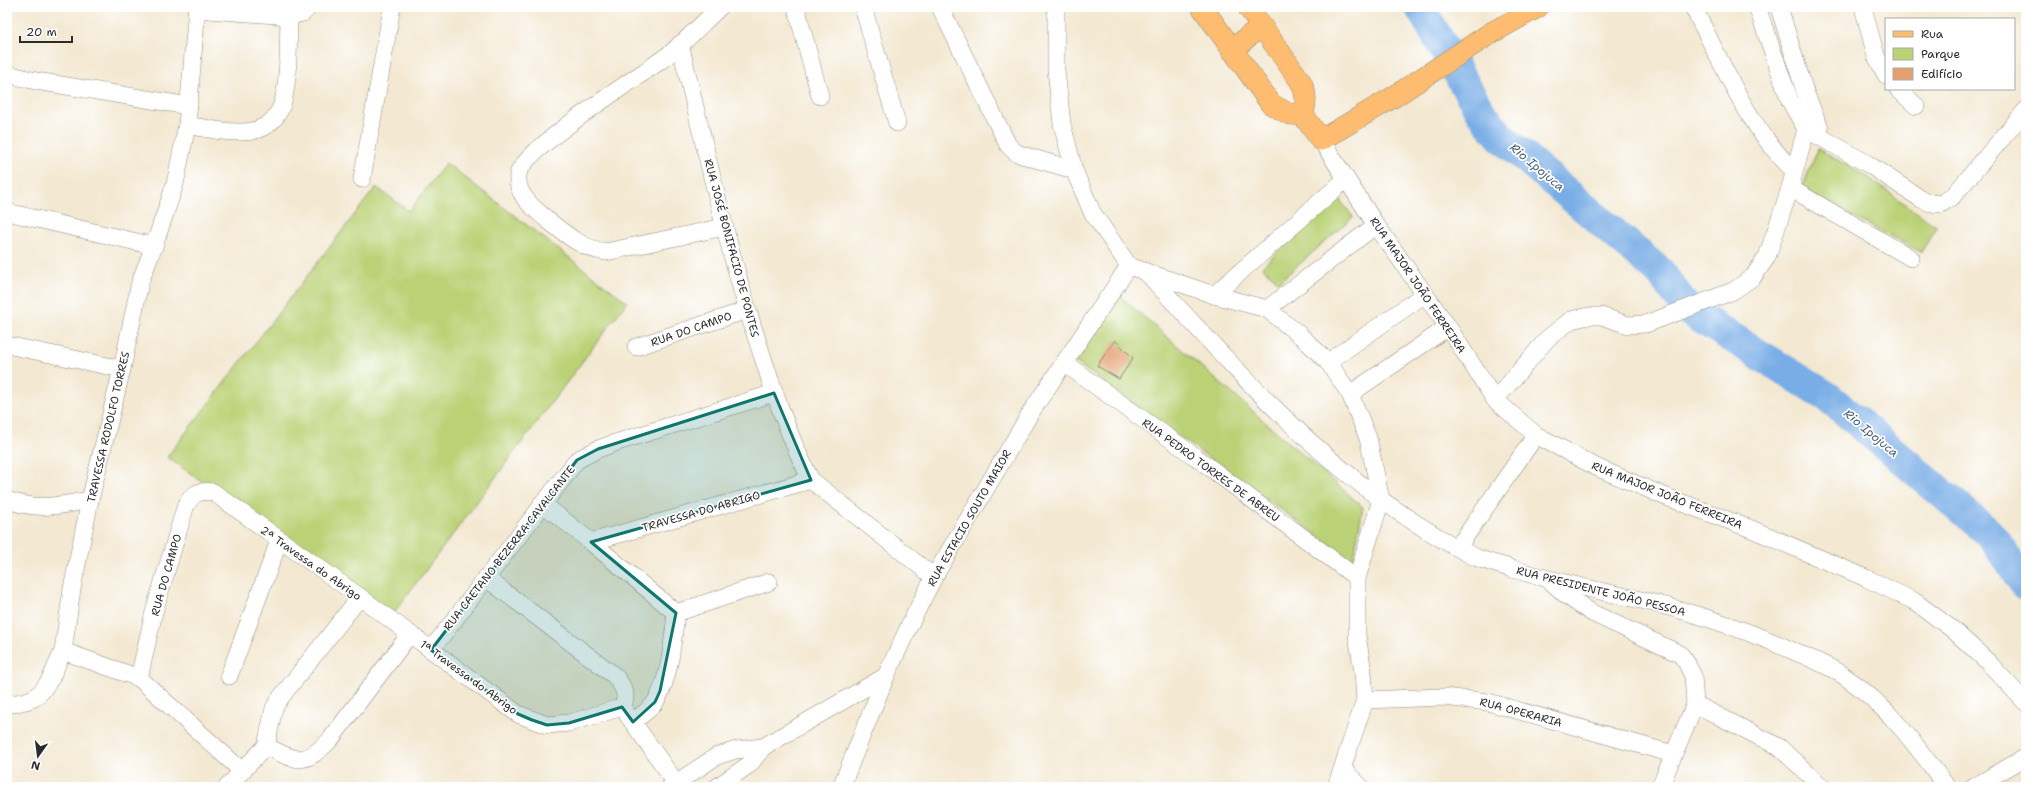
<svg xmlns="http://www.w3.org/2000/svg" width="2033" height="794" viewBox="0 0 2033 794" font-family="'Shantell Sans',sans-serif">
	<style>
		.green { fill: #bad175; stroke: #727e50 }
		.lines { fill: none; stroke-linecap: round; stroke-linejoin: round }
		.river { stroke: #79ade6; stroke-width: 31 }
		.building { fill: #e49f70 }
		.minor-casing { stroke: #8f8a7e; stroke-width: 18 }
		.major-casing { stroke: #8f8a7e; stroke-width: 22 }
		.minor { stroke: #fff; stroke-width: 17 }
		.major { stroke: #febc70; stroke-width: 21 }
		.marked { fill: #0f766e; fill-opacity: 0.2; stroke: #0f766e; stroke-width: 3; stroke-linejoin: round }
		.labels { text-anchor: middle; stroke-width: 3.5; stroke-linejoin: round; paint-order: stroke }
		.street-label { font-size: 11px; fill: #2b2b2b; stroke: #fff }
		.water-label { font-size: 12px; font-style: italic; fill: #4a5f76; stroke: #fff }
	</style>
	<rect width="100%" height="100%" fill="#fff"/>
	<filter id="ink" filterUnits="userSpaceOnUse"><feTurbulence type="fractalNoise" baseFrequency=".025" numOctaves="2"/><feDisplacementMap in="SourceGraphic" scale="8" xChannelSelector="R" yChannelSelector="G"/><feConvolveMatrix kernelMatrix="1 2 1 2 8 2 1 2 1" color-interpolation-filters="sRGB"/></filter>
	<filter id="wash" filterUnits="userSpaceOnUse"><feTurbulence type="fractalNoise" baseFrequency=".012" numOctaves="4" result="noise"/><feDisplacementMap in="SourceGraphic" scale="16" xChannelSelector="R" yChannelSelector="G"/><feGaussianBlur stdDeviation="0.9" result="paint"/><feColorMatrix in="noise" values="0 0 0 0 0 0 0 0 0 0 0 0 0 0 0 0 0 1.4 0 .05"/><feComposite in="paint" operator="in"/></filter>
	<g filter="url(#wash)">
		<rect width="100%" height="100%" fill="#f3e8d1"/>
		<g class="green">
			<path d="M1818 149 1869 178 1937 227 1921 252 1801 190Z"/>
			<path d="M446 163 627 302 393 614 167 457 376 187 409 211Z"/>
			<path d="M1337 196 1353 217 1279 282 1262 267Z"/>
			<path d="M1121 297 1363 507 1353 561 1074 361Z"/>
		</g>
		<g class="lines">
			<g class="river">
				<path d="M1420 7 1480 111 1501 137 1660 272 1683 303"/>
				<path d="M1689 311 1828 397 1989 533 2026 586"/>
			</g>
		</g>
		<g id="blocks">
			<path class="building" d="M1115 340 1133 358 1119 379 1097 366Z"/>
		</g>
	</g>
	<g filter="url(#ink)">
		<use href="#blocks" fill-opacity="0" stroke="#8f8a7e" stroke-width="1"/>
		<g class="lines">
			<defs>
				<g id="minor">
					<path d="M720 7C701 24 684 44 664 58 639 77 521 150 518 175 516 194 531 206 544 217 564 233 580 248 606 252L724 227"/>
					<path d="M796 7 820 96"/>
					<path d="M863 7 897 123"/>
					<path d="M940 7 1008 145 1015 152 1022 155 1074 170"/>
					<path d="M1056 7V70L1062 124 1074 170 1092 212 1129 266 1214 295 1267 309 1301 336 1328 362 1350 394 1368 438 1381 500"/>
					<path d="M1693 7C1723 64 1747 126 1794 171"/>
					<path d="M1757 7 1790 101 1806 129 1868 164 1921 199 1931 203 1941 204 1953 196 2026 110"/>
					<path d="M1779 7 1805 92 1820 128"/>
					<path d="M1863 7 1876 56 1886 75"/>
					<path d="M196 9 289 16 303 13 309 7"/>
					<path d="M680 44C706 150 729 258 764 361 777 402 791 442 811 480L934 577"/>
					<path d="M7 74 36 81 189 106"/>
					<path d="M1898 89 1916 106"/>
					<path d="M187 125C205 128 224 133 242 132 256 132 271 126 278 113 290 95 288 40 289 16"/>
					<path d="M1321 140 1376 225 1448 327 1495 400 1536 435 1596 467 1664 496 1754 530 1866 578 1914 601 1952 629 1987 661 2026 703"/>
					<path d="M362 179 392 7"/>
					<path d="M1790 188 1911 258"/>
					<path d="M7 212 154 246"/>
					<path d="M1146 272C1244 379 1343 492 1475 557 1487 562 1501 565 1513 569 1549 580 1586 588 1623 596 1680 608 1737 626 1791 650 1809 658 1828 665 1844 676 1888 706 1916 745 1947 787"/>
					<path d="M1214 295 1346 179"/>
					<path d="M1267 309 1376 225"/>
					<path d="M7 345 122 369"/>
					<path d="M636 347 747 310"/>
					<path d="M1328 362 1425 294"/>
					<path d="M1064 363 1197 458 1357 578"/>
					<path d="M1350 394 1448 327"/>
					<path d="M1495 400 1548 338 1571 320 1589 316H1601L1628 325 1646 324 1733 291 1753 277 1767 257 1790 188 1806 129 1815 119"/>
					<path d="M7 500C40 511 57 506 90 500"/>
					<path d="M542 503 591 542 676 613C673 639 670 678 656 701 651 709 640 716 633 722"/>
					<path d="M591 542 811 480"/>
					<path d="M1458 547 1536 435"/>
					<path d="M486 578 615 676C623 687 629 694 622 707"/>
					<path d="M1549 580 1567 596 1592 613 1680 654 1686 662 1693 676 1695 704 1660 787"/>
					<path d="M676 613 769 582"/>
					<path d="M431 650 577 460 598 449 618 442 774 393"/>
					<path d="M63 651 139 678 242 771"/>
					<path d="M229 676 279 541"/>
					<path d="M139 678 154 612 185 508C191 494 198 490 213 492L360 597 518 714 547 725 569 723 622 707"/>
					<path d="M1365 700 1444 697 1488 702 1673 754"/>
					<path d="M1695 704 1779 747 1822 787"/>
					<path d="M7 705 26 701 34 698 42 691 51 678 63 651 72 589 90 500 122 369 140 282 154 246 175 184 187 125 197 7"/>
					<path d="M627 714 676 783"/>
					<path d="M266 746C297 762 304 766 330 740L410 634"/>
					<path d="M266 746 274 708 281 697 360 597"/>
					<path d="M1343 769 1361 787"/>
					<path d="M227 787 266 746"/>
					<path d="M670 787 717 756 736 750 763 747 886 676"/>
					<path d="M717 787 750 764 763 747"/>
					<path d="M841 787 886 676 910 624 934 577 1031 412 1129 266"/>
					<path d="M1336 787 1365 700 1363 672 1357 635V578L1381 500"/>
					<path d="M1974 787 2026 757"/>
				</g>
				<g id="major">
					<path d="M1202 7 1271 104 1289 114 1303 115 1321 140 1392 98 1491 33 1538 7"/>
					<path d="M1248 7 1301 82C1307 94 1306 103 1303 115"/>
					<path d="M1232 50 1261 26"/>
				</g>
			</defs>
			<use href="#minor" class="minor-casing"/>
			<use href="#major" class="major-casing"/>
			<use href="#minor" class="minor"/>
			<use href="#major" class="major"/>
		</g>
	</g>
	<path class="marked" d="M774 393 811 480 591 542 676 613 660 691 655 702 633 722 622 707 569 723 547 725 532 720 518 714 431 650 577 460 598 449Z"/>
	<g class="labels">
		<g class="street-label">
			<text transform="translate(732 248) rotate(75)" y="4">RUA JOSÉ BONIFACIO DE PONTES</text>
			<text transform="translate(1418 285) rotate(56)" y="4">RUA MAJOR JOÃO FERREIRA</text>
			<text transform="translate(691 329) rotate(-19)" y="4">RUA DO CAMPO</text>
			<text transform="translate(108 427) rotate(-77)" y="4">TRAVESSA RODOLFO TORRES</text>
			<text transform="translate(1211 470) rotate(36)" y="4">RUA PEDRO TORRES DE ABREU</text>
			<text transform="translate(1667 495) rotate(22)" y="4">RUA MAJOR JOÃO FERREIRA</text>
			<text transform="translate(701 511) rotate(-16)" y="4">TRAVESSA DO ABRIGO</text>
			<text transform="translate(969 518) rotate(-60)" y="4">RUA ESTACIO SOUTO MAIOR</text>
			<text transform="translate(509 548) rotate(-52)" y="4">RUA CAETANO BEZERRA CAVALCANTE</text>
			<text transform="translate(311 563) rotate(35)" y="4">2ª Travessa do Abrigo</text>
			<text transform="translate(166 575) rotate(-74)" y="4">RUA DO CAMPO</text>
			<text transform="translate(1601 591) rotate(14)" y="4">RUA PRESIDENTE JOÃO PESSOA</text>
			<text transform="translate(469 677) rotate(36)" y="4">1ª Travessa do Abrigo</text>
			<text transform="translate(1521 712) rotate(15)" y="4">RUA OPERARIA</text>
		</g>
		<g class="water-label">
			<text transform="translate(1537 167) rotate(40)" y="4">Rio Ipojuca</text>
			<text transform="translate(1871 433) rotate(40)" y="4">Rio Ipojuca</text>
		</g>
	</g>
	<rect width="2033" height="794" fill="none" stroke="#fff" stroke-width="24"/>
	<rect x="1885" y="18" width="130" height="72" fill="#ffffff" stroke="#aaaaaa"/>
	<rect x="1893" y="31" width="20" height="6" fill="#febc70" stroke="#aaaaaa"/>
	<text x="1921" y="38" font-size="12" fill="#2b2b2b">Rua</text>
	<rect x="1893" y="48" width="20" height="12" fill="#bad175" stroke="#aaaaaa"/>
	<text x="1921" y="58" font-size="12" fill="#2b2b2b">Parque</text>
	<rect x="1893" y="68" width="20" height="12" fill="#e49f70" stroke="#aaaaaa"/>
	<text x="1921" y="78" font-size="12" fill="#2b2b2b">Edifício</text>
	<g transform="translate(38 756) rotate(194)" stroke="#ffffff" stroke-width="3" paint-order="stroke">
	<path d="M0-3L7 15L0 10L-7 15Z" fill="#2b2b2b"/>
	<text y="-6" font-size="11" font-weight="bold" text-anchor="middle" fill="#2b2b2b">N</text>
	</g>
	<path d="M20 36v6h52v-6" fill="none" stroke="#2b2b2b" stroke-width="2"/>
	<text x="26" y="36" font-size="12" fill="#2b2b2b" stroke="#ffffff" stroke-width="3" paint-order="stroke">20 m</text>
</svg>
